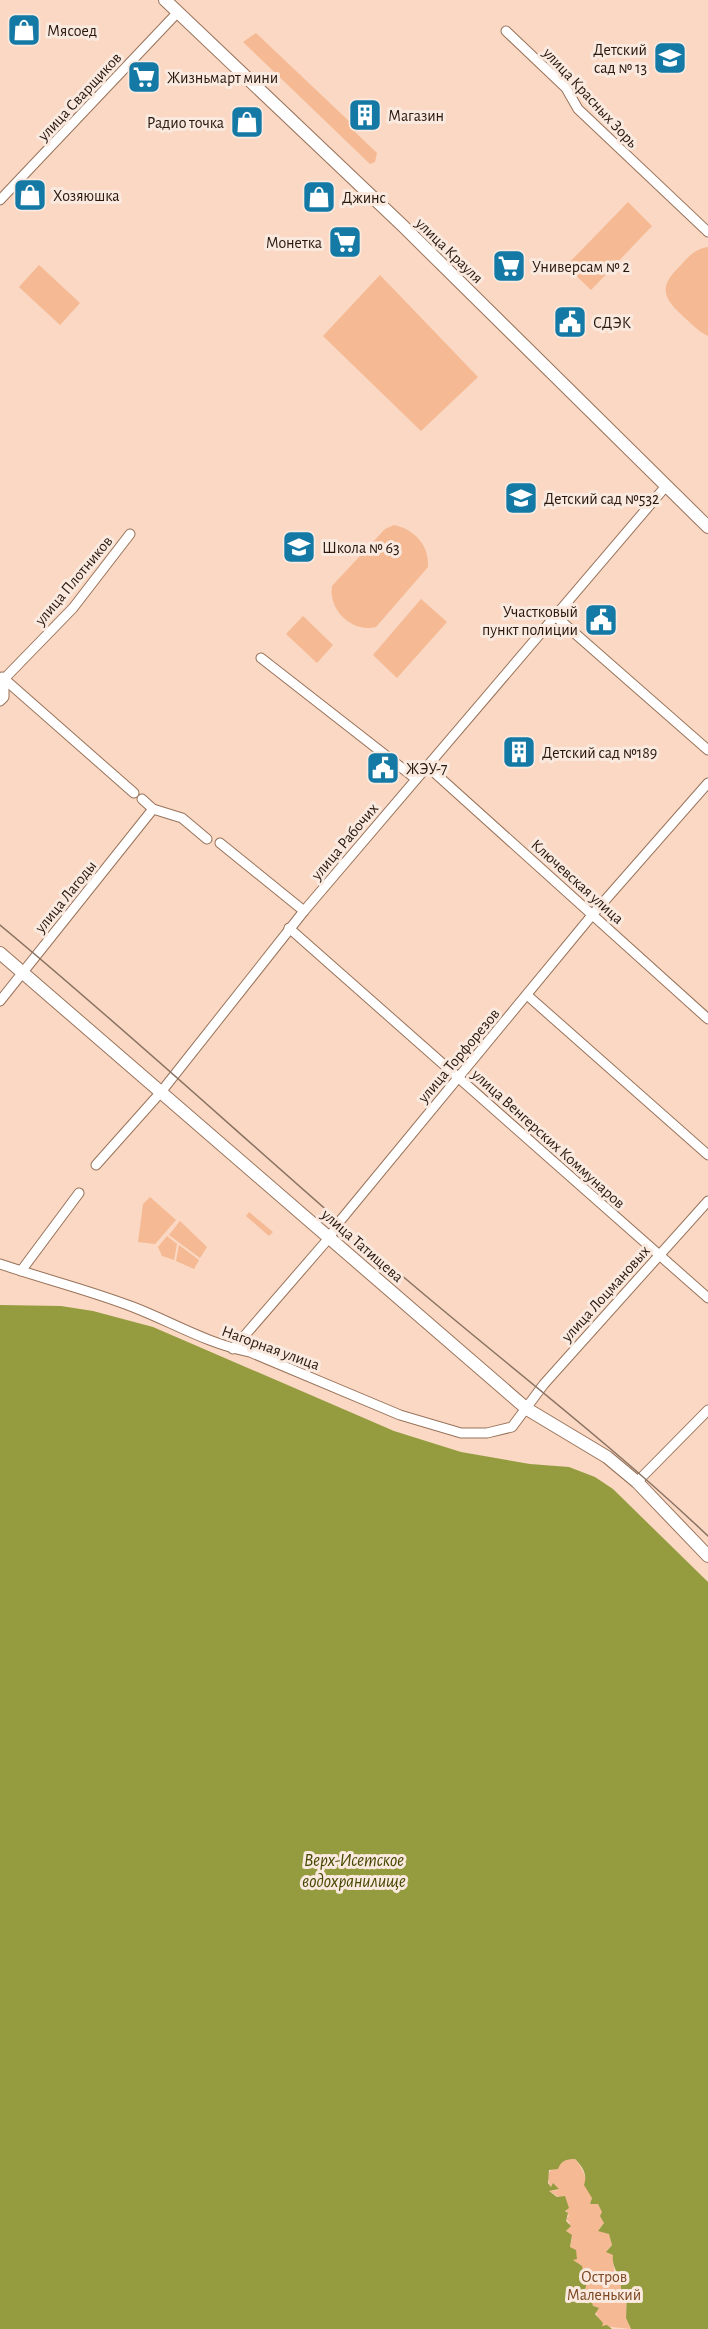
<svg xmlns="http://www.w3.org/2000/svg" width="708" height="2329" viewBox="0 0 708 2329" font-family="'Alegreya Sans',sans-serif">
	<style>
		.green { fill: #f5b993 }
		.water { fill: #949c3f }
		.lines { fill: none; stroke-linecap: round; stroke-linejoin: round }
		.street-casing { stroke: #99735b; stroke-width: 11 }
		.secondary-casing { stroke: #99735b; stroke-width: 14 }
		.street { stroke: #fff; stroke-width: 9 }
		.secondary { stroke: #fff; stroke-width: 12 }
		.tram { stroke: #8a7263; stroke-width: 1.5 }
		.labels { text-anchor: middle; stroke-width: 6; stroke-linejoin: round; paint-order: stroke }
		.poi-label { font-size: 16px; fill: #27180e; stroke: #fae9de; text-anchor: start }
		.street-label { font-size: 16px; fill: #27180e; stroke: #fae9de }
		.park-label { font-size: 16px; fill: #7b4722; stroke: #fae9de }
		.water-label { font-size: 18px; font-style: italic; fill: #444800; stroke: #fae9de }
	</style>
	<rect width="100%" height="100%" fill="#fad8c3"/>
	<g class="green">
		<path d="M256 33 352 124 356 133 377 153 375 162 370 164 243 42Z"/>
		<path d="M628 202 652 226 591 290 566 266Z"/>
		<path d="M708 247V336C699 332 693 325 686 319 663 298 657 288 681 265 689 256 695 249 708 247Z"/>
		<path d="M39 265 80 303 60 325 19 287Z"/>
		<path d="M380 275 478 377 421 431 323 336Z"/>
		<path d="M394 525C415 530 429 545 428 567L376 627C352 633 328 610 332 586L385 529Z"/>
		<path d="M421 599 447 622 397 678 373 655Z"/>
		<path d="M303 616 333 645 317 663 286 634Z"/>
		<path d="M150 1197 176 1220 155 1244 138 1242 143 1204Z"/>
		<path d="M249 1212 273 1232 269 1236 246 1216Z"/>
		<path d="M180 1221 207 1247 200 1258 169 1235Z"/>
		<path d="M167 1236 177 1244 174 1260 162 1256 158 1247Z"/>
		<path d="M179 1245 199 1260 194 1269 176 1261Z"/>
		<path d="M567 2159H575C585 2170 587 2184 592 2198L590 2204H598L603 2212 601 2216 604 2223 599 2229 609 2233 612 2245 607 2250 613 2254 614 2270 627 2291 626 2318 631 2329 602 2326 573 2260 576 2250 570 2248 572 2237 566 2233 570 2223 566 2219 569 2216 560 2198 549 2191 558 2190 553 2184 551 2187C542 2171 555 2167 567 2159Z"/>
	</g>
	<path class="water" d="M0 1305 61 1306 93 1311 153 1327 394 1431 461 1452 530 1464 569 1467 595 1477 613 1489 708 1582V2329H631L626 2318 627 2292 621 2290C622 2276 611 2268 613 2255L606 2252 612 2245 609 2234 598 2231 604 2223 600 2216 602 2212 598 2204H590L592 2198 584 2185C588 2174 582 2166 575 2159 566 2159 561 2161 558 2169L549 2170 548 2183 551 2187 553 2183 559 2189 549 2191 557 2197 565 2196 569 2208 565 2211 568 2213 566 2221 571 2226 566 2231 572 2235 570 2247 576 2250 577 2259 573 2260 582 2266 584 2275 581 2281 587 2282 585 2290 589 2292 587 2295 591 2298 593 2306 599 2308 595 2314 603 2323 602 2326 607 2325 612 2329H0Z"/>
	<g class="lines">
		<defs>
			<g id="street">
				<path d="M506 31 566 88 578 109 708 232"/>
				<path d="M0 200 178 12"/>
				<path d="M554 615 708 750"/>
				<path d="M261 658 416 779"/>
				<path d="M2 677 134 793"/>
				<path d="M0 701 4 697V679L73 608 130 534"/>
				<path d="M427 766 708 1019"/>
				<path d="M142 799 153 809 182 818 207 839"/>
				<path d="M220 843 304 911"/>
				<path d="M289 928 708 1298"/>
				<path d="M527 995 708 1155"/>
				<path d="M0 1001 153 809"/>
				<path d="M96 1165 161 1092 304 911 666 486"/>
				<path d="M0 1264C44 1279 89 1290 133 1307 172 1322 208 1344 250 1352L400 1415 461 1433H487L512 1427 544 1384 708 1201"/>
				<path d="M21 1271 79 1193"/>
				<path d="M233 1349 329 1238 340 1221 593 914 708 783"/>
				<path d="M637 1482 708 1410"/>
			</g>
			<g id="secondary">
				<path d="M165 0 403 226 708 527"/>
				<path d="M0 953 527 1409 607 1457 637 1482 708 1556"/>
			</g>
		</defs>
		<use href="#street" class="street-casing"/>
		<use href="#secondary" class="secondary-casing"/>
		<use href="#street" class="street"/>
		<use href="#secondary" class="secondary"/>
		<path class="tram" d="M0 925C136 1038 266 1159 400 1274 503 1362 610 1443 708 1536"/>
	</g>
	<defs>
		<symbol id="shop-square" viewBox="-11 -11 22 22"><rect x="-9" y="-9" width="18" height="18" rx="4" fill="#147aa5" stroke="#fae9de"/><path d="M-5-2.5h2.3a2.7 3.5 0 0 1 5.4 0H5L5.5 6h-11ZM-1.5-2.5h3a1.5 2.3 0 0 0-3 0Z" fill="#fff"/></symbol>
		<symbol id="school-square" viewBox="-11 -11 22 22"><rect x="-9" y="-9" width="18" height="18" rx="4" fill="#147aa5" stroke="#fae9de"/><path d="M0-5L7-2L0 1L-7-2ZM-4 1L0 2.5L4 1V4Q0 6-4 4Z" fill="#fff"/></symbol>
		<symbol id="supermarket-square" viewBox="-11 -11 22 22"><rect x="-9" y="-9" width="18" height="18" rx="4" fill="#147aa5" stroke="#fae9de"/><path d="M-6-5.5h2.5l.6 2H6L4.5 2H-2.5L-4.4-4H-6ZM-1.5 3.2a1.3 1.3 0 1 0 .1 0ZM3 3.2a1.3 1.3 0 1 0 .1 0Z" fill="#fff"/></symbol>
		<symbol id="building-square" viewBox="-11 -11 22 22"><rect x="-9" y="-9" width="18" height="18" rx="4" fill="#147aa5" stroke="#fae9de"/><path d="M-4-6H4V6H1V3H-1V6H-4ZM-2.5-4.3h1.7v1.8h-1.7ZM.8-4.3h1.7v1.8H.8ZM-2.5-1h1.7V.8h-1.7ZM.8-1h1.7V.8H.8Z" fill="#fff"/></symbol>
		<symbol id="civic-square" viewBox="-11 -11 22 22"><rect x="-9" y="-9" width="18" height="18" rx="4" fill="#147aa5" stroke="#fae9de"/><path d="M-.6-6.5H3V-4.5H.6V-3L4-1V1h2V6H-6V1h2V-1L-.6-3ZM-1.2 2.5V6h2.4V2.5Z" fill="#fff"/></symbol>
	</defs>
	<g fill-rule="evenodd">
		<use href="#shop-square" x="5" y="11" width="38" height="38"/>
		<use href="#school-square" x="651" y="39" width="38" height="38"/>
		<use href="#supermarket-square" x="125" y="58" width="38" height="38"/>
		<use href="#building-square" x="346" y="96" width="38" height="38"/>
		<use href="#shop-square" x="228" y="103" width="38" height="38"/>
		<use href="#shop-square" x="11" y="176" width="38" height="38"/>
		<use href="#shop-square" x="300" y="178" width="38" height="38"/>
		<use href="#supermarket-square" x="326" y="223" width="38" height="38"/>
		<use href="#supermarket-square" x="490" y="247" width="38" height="38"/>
		<use href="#civic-square" x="551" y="303" width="38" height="38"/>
		<use href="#school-square" x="502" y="479" width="38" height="38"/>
		<use href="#school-square" x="280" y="528" width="38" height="38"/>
		<use href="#civic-square" x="582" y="601" width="38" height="38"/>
		<use href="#building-square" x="500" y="733" width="38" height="38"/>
		<use href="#civic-square" x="364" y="749" width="38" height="38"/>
	</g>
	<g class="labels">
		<g class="poi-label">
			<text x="47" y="36">Мясоед</text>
			<text x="647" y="55" text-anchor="end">Детский<tspan x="647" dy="18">сад № 13</tspan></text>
			<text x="167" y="83">Жизньмарт мини</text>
			<text x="388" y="121">Магазин</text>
			<text x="224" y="128" text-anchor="end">Радио точка</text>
			<text x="53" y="201">Хозяюшка</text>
			<text x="342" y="203">Джинс</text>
			<text x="322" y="248" text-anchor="end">Монетка</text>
			<text x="532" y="272">Универсам № 2</text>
			<text x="593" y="328">СДЭК</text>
			<text x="544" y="504">Детский сад №532</text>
			<text x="322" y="553">Школа № 63</text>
			<text x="578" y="617" text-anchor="end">Участковый<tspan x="578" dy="18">пункт полиции</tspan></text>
			<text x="542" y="758">Детский сад №189</text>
			<text x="406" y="774">ЖЭУ-7</text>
		</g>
		<g class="street-label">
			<text transform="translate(79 96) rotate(-47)" y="6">улица Сварщиков</text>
			<text transform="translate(591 97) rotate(47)" y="6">улица Красных Зорь</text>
			<text transform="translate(450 250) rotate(44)" y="6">улица Крауля</text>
			<text transform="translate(73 580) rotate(-50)" y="6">улица Плотников</text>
			<text transform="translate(344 841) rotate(-50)" y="6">улица Рабочих</text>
			<text transform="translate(578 881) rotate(42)" y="6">Ключевская улица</text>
			<text transform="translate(65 896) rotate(-51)" y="6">улица Лагоды</text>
			<text transform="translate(458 1055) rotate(-50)" y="6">улица Торфорезов</text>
			<text transform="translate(549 1138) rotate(42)" y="6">улица Венгерских Коммунаров</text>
			<text transform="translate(363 1245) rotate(41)" y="6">улица Татищева</text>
			<text transform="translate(605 1293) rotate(-48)" y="6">улица Лоцмановых</text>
			<text transform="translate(271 1347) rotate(20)" y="6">Нагорная улица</text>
		</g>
		<g class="park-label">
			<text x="604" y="2282">Остров<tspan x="604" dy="18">Маленький</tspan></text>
		</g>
		<g class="water-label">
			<text x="354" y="1866">Верх-Исетское<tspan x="354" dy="21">водохранилище</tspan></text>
		</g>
	</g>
</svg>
